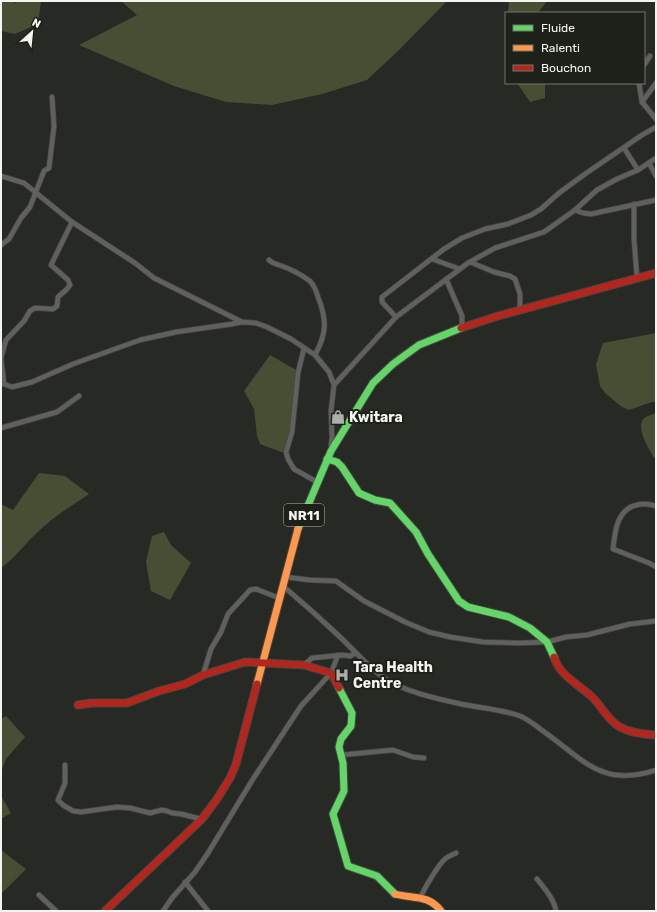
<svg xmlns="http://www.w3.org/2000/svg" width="657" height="912" viewBox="0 0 657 912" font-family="Rubik,sans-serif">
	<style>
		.green { fill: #474e34 }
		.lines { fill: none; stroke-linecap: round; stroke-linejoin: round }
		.street-casing { stroke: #464743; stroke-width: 6 }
		.fast-casing { stroke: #464743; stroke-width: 9 }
		.slow-casing { stroke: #464743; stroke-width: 9 }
		.jam-casing { stroke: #464743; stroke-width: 9 }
		.street { stroke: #60615e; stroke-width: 4.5 }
		.fast { stroke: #63d668; stroke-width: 7 }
		.slow { stroke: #ff974d; stroke-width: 7 }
		.jam { stroke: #b3261e; stroke-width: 7 }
		.labels { text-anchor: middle; stroke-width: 4; stroke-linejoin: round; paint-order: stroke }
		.shield { fill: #1e2119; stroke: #b4b5b0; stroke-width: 1 }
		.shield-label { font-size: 13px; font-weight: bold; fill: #f4f5f0 }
		.poi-label { font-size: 14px; font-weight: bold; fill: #f4f5f0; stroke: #1e2119; text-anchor: start }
	</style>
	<rect width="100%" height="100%" fill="#272924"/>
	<g class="green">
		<path d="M1 1H13L15 3 20 1H41L38 24 15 34 1 31Z"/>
		<path d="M121 1H447L399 50 367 80 322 94 272 105 226 102 174 86 79 45 137 15Z"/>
		<path d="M509 1H547L538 13H508Z"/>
		<path d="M517 83H545V98L530 102Z"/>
		<path d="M656 333V402H652L629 410 622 407 605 393 600 386 596 364 603 343Z"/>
		<path d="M270 355 298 371 294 414 286 452H281L260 444 257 436 254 409 244 391Z"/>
		<path d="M656 413V457L654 458C649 448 635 428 644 418 647 416 653 414 656 413Z"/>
		<path d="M39 473 65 476 89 494C73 505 56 515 41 529 27 541 16 557 1 568V504L13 510Z"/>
		<path d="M164 532 171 545 191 563 170 600 151 591 146 562 152 536Z"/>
		<path d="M6 716 25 737 6 759 1 772V719Z"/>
		<path d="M1 796 11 813 1 819Z"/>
		<path d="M1 850 26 869 3 892 1 890Z"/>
	</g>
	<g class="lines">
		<defs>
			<g id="street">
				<path d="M644 65 650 56"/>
				<path d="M639 83 642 102 656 119"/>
				<path d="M642 102 656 83"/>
				<path d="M624 148 638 170"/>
				<path d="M649 163 656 176"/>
				<path d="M1 176 24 183 72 222 135 263 154 278 242 322"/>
				<path d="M634 204V239L637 278"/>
				<path d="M575 210 583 213 591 214 656 200"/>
				<path d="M1 245 9 239 21 218 30 207 44 171 49 168 54 126 52 97"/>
				<path d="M432 259 460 269"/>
				<path d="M269 260C273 264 276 264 282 266 290 269 300 274 307 279 313 282 316 290 318 297 327 320 327 333 315 355"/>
				<path d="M470 262 494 272 510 276 515 279 520 294V310"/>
				<path d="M446 279 462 316V327"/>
				<path d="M396 317 382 302V297L444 249 462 238 485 229 508 224 531 215 541 209 559 193 585 174 642 135 656 127"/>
				<path d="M304 348 298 373 292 432 286 452 288 459 294 469 317 482"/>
				<path d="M1 383 12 387 32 382 73 364 140 340 176 332 232 324 242 322 256 323 267 327 291 339 315 355 329 372 334 385 331 411 332 437 331 445"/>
				<path d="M4 384 1 358 6 340 24 321 30 311 35 308 53 309 57 306 58 297 67 289 70 285 68 280 51 265 72 222"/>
				<path d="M334 385 396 317 468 263 495 248 544 232 575 210 597 190 617 179 638 170 656 158"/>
				<path d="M1 428 57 412 79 396"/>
				<path d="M656 506C650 504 643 503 637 505 617 509 615 531 613 549L649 563 656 567"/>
				<path d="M285 577 310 580 336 581 364 601 405 622 429 632 450 637 483 642 520 643 547 642 566 637 587 635 630 624 656 621"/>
				<path d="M283 586C302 602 321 619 339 636 354 650 367 666 384 678 402 691 438 699 461 704 480 708 501 709 520 716 528 719 536 726 543 731 584 760 602 788 656 770"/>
				<path d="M304 665 312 658 342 655 350 656 356 653"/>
				<path d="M203 675 211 649 221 632 228 614 250 590 256 589 279 598"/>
				<path d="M341 755 393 750 413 757 424 758"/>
				<path d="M65 765V783L58 800 63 805 73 811 81 812 117 807 130 808 150 813 162 810 167 811 172 813 181 814 201 819"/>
				<path d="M537 879C545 889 554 899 556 911"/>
				<path d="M185 882 208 911"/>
				<path d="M39 895 56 911"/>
				<path d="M421 897C423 890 439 864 445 859 448 856 452 855 456 853"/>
				<path d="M163 911 172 898 195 872 208 853 253 779 301 706 331 673 338 655"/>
			</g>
			<g id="fast">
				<path d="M327 459 337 462 342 467 359 493 375 500 390 503 416 532 428 554 459 601 468 607 509 617 530 628 547 642 554 657"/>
				<path d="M298 529 331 451 373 383 393 364 419 345 461 328"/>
				<path d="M339 688 352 713 351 726 341 739 339 747 343 763 344 791 333 814 348 866 377 876 395 894"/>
			</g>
			<g id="slow">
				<path d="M257 684 298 529"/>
				<path d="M395 894C413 899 428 894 441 911"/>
			</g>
			<g id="jam">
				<path d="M461 328 498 316 656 273"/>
				<path d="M554 657C560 676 577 683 591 696 602 706 607 720 620 727 631 733 644 734 656 735"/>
				<path d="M78 705 91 703H127L159 691 185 684 203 675 245 662 304 665 331 673 339 688"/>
				<path d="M105 911 202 819 217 799 230 778 236 764 257 684"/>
			</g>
		</defs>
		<use href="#street" class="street-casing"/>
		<use href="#fast" class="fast-casing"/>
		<use href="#slow" class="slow-casing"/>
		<use href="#jam" class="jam-casing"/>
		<use href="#street" class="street"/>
		<use href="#fast" class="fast"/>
		<use href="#slow" class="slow"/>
		<use href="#jam" class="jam"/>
	</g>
	<defs>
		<symbol id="shop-bare" viewBox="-9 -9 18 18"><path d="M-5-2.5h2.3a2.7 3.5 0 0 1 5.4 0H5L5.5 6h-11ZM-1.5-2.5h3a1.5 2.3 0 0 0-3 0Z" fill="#acaea9" stroke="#1e2119" stroke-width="2.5" paint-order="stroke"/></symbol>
		<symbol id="hospital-bare" viewBox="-9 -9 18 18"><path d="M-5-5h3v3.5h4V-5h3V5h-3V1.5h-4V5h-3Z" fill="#acaea9" stroke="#1e2119" stroke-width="2.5" paint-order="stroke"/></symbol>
	</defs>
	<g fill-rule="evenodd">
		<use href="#shop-bare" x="328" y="407" width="20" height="20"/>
		<use href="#hospital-bare" x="332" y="665" width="20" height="20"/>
	</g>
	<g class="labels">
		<rect class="shield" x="284" y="504" width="40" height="22" rx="3"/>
		<g class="shield-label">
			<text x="304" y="520">NR11</text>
		</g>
		<g class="poi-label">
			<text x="349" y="422">Kwitara</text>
			<text x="353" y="672">Tara Health<tspan x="353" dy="16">Centre</tspan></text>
		</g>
	</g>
	<rect width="657" height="912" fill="none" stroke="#f4f5f0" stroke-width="4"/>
	<rect x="505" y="12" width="140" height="72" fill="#1e2119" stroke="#74766f"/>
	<rect x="513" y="25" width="20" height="6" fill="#63d668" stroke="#74766f"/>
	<text x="541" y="32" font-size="12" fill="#f4f5f0">Fluide</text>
	<rect x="513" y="45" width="20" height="6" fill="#ff974d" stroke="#74766f"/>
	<text x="541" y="52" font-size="12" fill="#f4f5f0">Ralenti</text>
	<rect x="513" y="65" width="20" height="6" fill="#b3261e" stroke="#74766f"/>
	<text x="541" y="72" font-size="12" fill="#f4f5f0">Bouchon</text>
	<g transform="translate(32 32) rotate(27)" stroke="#1e2119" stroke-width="3" paint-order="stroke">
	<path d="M0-3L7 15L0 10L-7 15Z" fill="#f4f5f0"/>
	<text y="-6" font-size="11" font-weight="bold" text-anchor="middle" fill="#f4f5f0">N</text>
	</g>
</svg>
